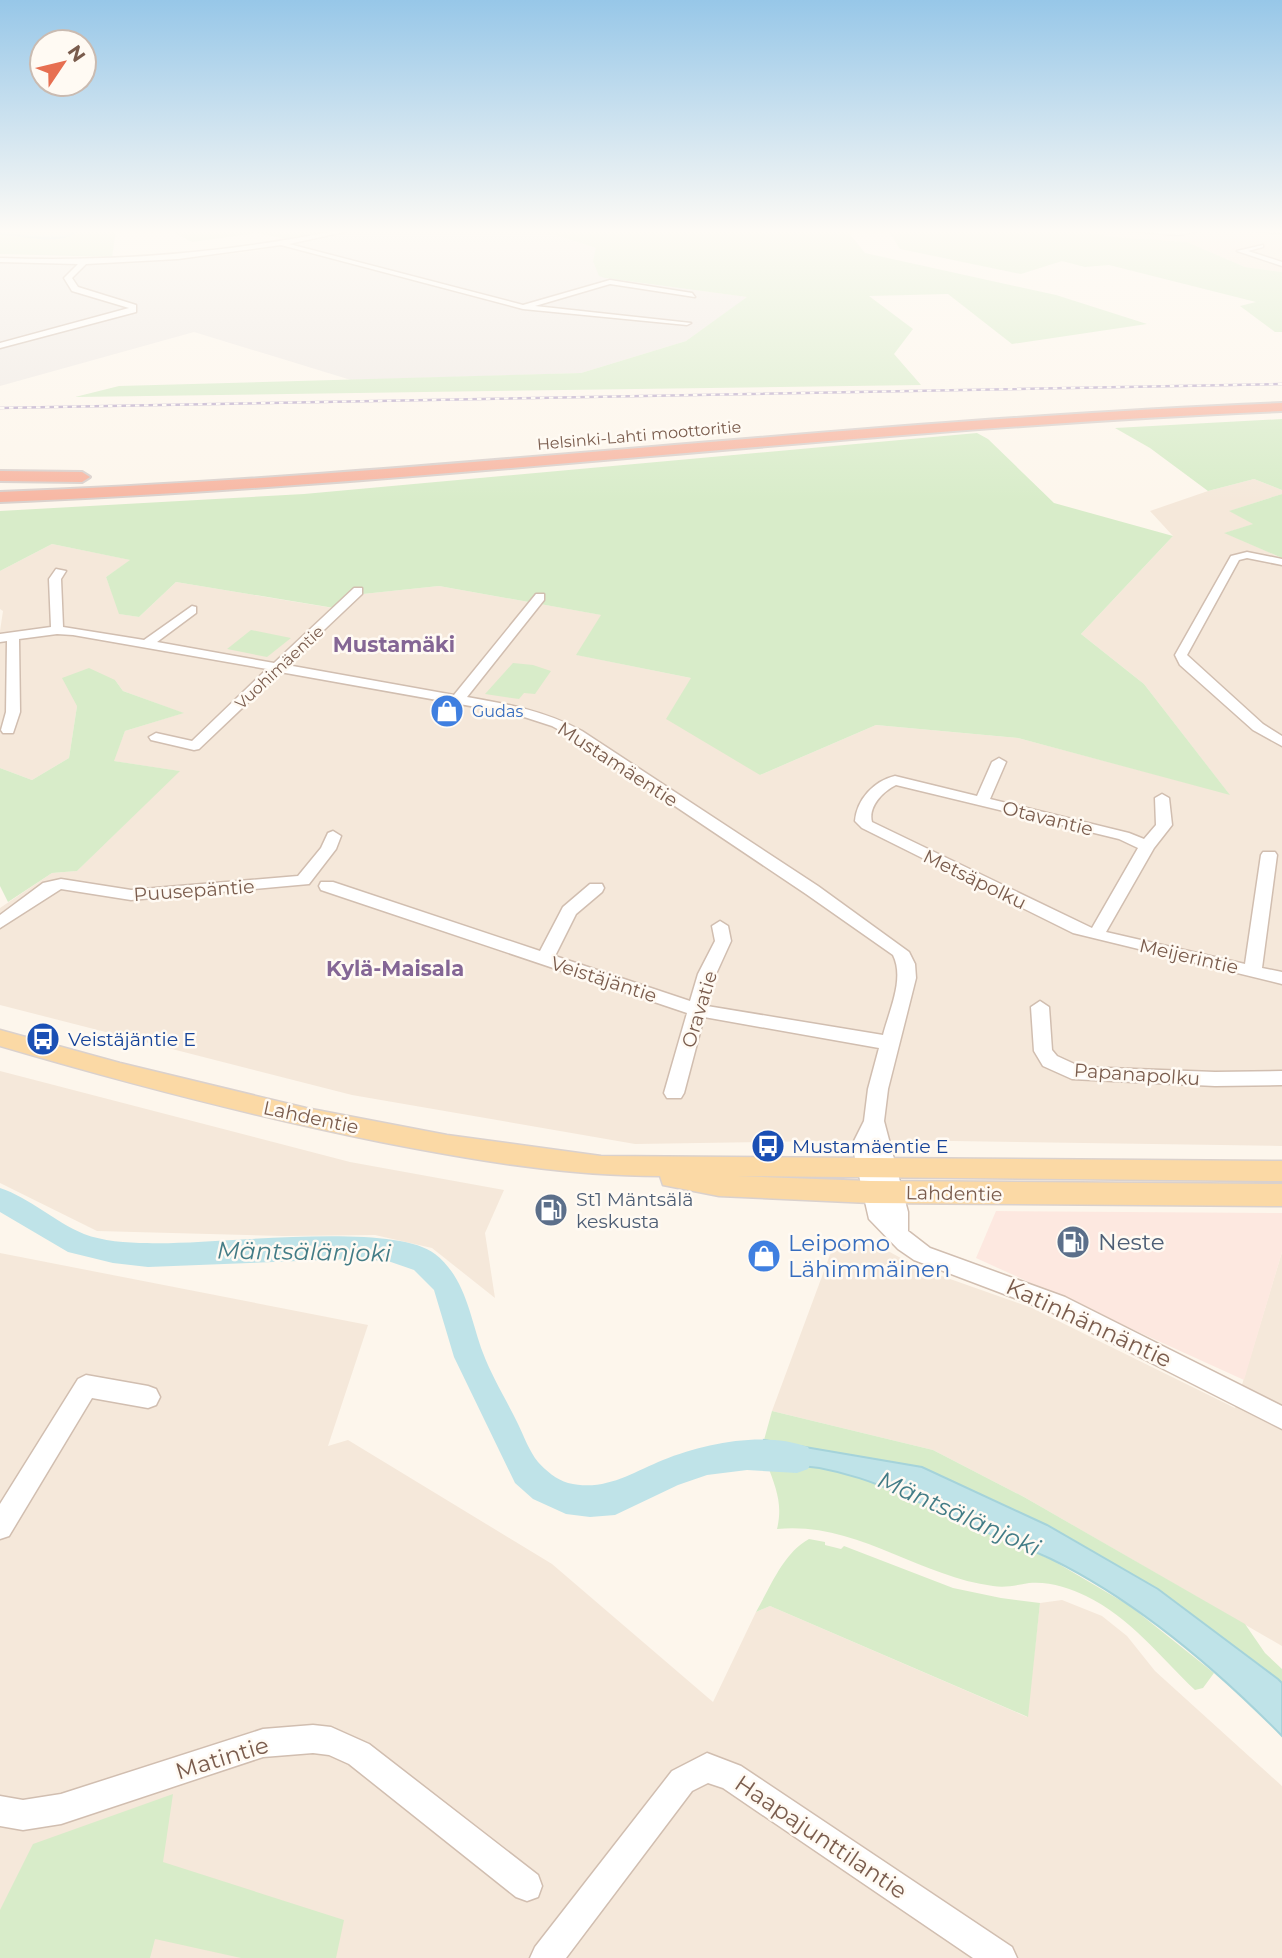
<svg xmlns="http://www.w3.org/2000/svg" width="1282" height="1958" viewBox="0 0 1282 1958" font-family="Montserrat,sans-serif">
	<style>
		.residential { fill: #f5e8da }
		.commercial { fill: #fde8e0 }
		.industrial { fill: #efe9e4 }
		.green { fill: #d8ecc9 }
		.water { fill: #bfe3e8; stroke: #a5d3da; stroke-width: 2 }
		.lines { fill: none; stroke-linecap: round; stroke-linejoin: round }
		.river { fill: #bfe3e8; fill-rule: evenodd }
		.minor-casing { stroke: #d1beb0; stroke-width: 3 }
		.major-casing { stroke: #dad1cd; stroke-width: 3 }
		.highway-casing { stroke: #dad1cd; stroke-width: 4 }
		.minor { fill: #fff; fill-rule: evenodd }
		.major { fill: #fbd9a5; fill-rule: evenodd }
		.highway { fill: #f7b7a3; fill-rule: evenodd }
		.rail-casing { stroke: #b9a8c9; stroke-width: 2.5 }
		.rail { stroke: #fffaf3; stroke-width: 2; stroke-dasharray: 4.5; stroke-linecap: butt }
		.labels { text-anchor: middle; stroke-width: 5; stroke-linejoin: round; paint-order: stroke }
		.far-street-label { font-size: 16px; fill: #7a5c4d; stroke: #fffaf3 }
		.far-shop-label { font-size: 16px; fill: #366cbe; stroke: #fffaf3; text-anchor: start }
		.street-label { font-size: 19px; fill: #7a5c4d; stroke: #fffaf3 }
		.transit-label { font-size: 19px; fill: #164399; stroke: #fffaf3; text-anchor: start }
		.service-label { font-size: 19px; fill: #4e5e75; stroke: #fffaf3; text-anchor: start }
		.far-district-label { font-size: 21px; font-weight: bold; fill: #846695; stroke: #fffaf3 }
		.neighbourhood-label { font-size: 21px; font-weight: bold; fill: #846695; stroke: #fffaf3 }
		.near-service-label { font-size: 23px; fill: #4e5e75; stroke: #fffaf3; text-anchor: start }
		.near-shop-label { font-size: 23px; fill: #366cbe; stroke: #fffaf3; text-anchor: start }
		.near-street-label { font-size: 23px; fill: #7a5c4d; stroke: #fffaf3 }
		.near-water-label { font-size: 24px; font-style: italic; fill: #437c86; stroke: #fffaf3 }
	</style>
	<rect width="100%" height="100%" fill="#fdf6ec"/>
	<g class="residential">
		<path d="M1072 229 1282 230V272L1245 267 1187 242 1114 237Z"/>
		<path d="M1254 479 1282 490V494L1230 511 1254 524 1225 533 1282 558V1146L887 1140 635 1144 352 1095 0 1005V908L52 873 77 871 179 771 113 761 125 731 183 713 123 691 115 680 77 706 69 758 32 780 0 768V631L3 611 0 609V571L52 544 131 560 106 577 120 614 139 617 176 582 345 610 363 594 439 586 602 615 577 655 691 678 760 775 876 725 1018 738 1229 794 1144 684 1081 634 1173 536 1150 511 1208 491Z"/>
		<path d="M0 1071 350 1162 504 1190 485 1233 495 1298 432 1248 375 1235 283 1236 97 1231 0 1183Z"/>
		<path d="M834 1244 877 1245 919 1268 1032 1308 1235 1408 1282 1252V1646L1024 1497 933 1450 772 1411Z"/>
		<path d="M0 1253 368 1325 328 1446 348 1440 552 1564 713 1702 756 1612 770 1606 1027 1717 1040 1603 1062 1600 1102 1616 1127 1636 1155 1671 1282 1786V1958H0Z"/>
	</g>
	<path class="commercial" d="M996 1211 1282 1213V1252L1244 1380 976 1258Z"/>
	<path class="industrial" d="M362 229H520L556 235 596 248 605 278 748 297 686 341 581 373 351 380 194 332 0 386V262L96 264 192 258 256 251Z"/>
	<g class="green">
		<path d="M0 229H13L2 234 41 236 51 240 73 233 64 229H160L116 231 112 257 0 254Z"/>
		<path d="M167 229H335L291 240 257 233 192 242Z"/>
		<path d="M520 229H846L865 253 1056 295 1147 324 1012 344 948 294 869 296 913 329 894 354 921 385 75 397 119 386 581 373 686 341 747 297 605 278 599 276 593 261 596 248 556 235Z"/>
		<path d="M887 229H1072L1114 237 1187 242 1245 267 1282 272V332H1275L1240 306 1256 302 1109 265 1085 267 1062 261 1021 274 900 249Z"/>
		<path d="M1282 419V490L1254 479 1208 491 1150 448 1115 428Z"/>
		<path d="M977 433 988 439 1054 503 1173 536 1081 634 1144 684 1230 795 1018 738 876 725 760 775 666 719 691 678 576 655 601 615 439 586 363 594 346 610 176 582 139 617 119 614 106 577 130 560 52 544 0 571V511L304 494Z"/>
		<path d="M1282 494V558L1224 533 1253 524 1229 511Z"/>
		<path d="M251 630 291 638 267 657 227 649Z"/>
		<path d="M513 663 533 665 551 671 535 694 524 693 519 699 485 694Z"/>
		<path d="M89 668 115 680 123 691 184 713 125 731 114 761 180 771 77 871 52 873 8 902 0 886V768L32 780 69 758 77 706 62 678Z"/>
		<path d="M772 1411 933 1450 1024 1497 1245 1624 1265 1653 1282 1669V1683L1158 1589 1047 1525 922 1467 764 1440Z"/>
		<path d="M767 1464H798L839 1472 892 1488 955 1519 1052 1560 1130 1606 1214 1673 1203 1688 1195 1690C1160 1657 1130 1617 1086 1596 1070 1588 1048 1581 1029 1583 1016 1585 1006 1588 993 1586 918 1576 855 1521 777 1529 783 1504 776 1488 767 1464Z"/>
		<path d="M809 1539 825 1542V1545L841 1549 844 1546 953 1588 1001 1598 1040 1603 1028 1717 770 1606 756 1612C770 1588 783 1553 809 1539Z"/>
		<path d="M173 1794 163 1862 344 1920 336 1958H241L155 1939 150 1958H0V1910L33 1844Z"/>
	</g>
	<g class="water">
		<path d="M13 229H64L74 233C55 245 23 234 0 234Z"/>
		<path d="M764 1440 922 1467 1047 1525 1158 1589 1278 1679 1282 1683V1736C1215 1668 1137 1601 1051 1559 1019 1544 985 1533 953 1518 889 1488 839 1463 767 1464Z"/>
	</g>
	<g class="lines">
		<path class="river" d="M0 1188C30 1198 55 1222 84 1234 102 1241 127 1243 147 1243 209 1246 391 1220 435 1254 466 1278 470 1318 483 1353 492 1377 507 1401 518 1424 524 1436 529 1451 538 1462 545 1470 557 1480 568 1483 605 1492 631 1473 663 1460 705 1443 765 1431 808 1447L813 1458 808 1469 797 1473 747 1470 707 1475 678 1485 615 1515 590 1517 566 1514 533 1499 515 1483 454 1357 434 1290 414 1270 388 1261 350 1259 148 1267 113 1263 68 1252 0 1212Z"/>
		<defs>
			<g id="minor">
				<path d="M344 229H357L289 244 523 305 610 280 692 293 695 297 610 284 535 306 691 323 687 325 523 309 281 245 178 259 86 264 72 278 78 287 136 305V312L0 348V343L129 308 72 291 64 278 78 264 0 262V258C116 262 230 253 344 229Z"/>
				<path d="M1106 229H1206L1179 235Z"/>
				<path d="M1250 229H1282V233L1253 231Z"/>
				<path d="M1263 245V247L1248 251 1282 262V266L1237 251Z"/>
				<path d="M1247 552 1282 559V565L1247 558 1239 560 1187 655 1263 724 1282 736V746L1253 730 1180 665 1175 655 1231 556Z"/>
				<path d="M56 569 66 571 61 579 63 627 144 640 192 606 196 607V613L157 642 274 663 354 588H362V594L287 665 454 695 536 594H544V600L467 697C507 704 545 711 582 731L818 886 909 952 915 964 916 978 888 1089 884 1121 908 1212V1231L930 1248 1065 1297 1282 1406V1429L1049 1311 914 1260 898 1249 869 1219 852 1145 864 1121 868 1089 879 1048 704 1017 684 1093 681 1098H667L664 1093 687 1013 321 890 319 886 321 882H333L540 951 563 907 590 884H602L604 888 602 892 576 914 555 956 690 1001 698 974 715 941 712 926 720 921 728 926 731 941 716 974 707 1006 883 1035C889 1011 905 979 893 955L806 894 572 737 552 726 515 714 280 672 199 749 194 750 151 740 149 737 156 733 192 741 267 669 73 635 57 634 19 639 20 712 13 733H3L1 730 6 712 7 641 0 642V634L51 627 49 579Z"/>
				<path d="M999 758 1006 762 990 799 1129 833 1144 839 1156 825 1155 798 1162 794 1169 798 1172 825 1154 848 1106 932 1245 964 1261 855 1263 852H1275L1277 855 1262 968 1282 972V984L1073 933 862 828 855 821C857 799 874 781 895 776L977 796 992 762ZM896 785 1119 839 1138 848 1092 928 872 822C868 807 882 792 896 785Z"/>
				<path d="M333 831 341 836 336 849 309 884 131 900 61 889 0 928V915L43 883 61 879 131 890 298 876 321 848 328 833Z"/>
				<path d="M1040 1001 1049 1007 1052 1050 1057 1056 1081 1067 1215 1072 1282 1071V1085L1215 1086 1072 1079 1043 1066 1034 1051 1031 1007Z"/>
				<path d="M86 1375 148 1386 156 1389 160 1397 156 1405 148 1408 92 1398 9 1536 0 1539V1504L78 1379Z"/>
				<path d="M313 1725 331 1727 369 1744 538 1875 542 1886 538 1897 527 1901 516 1897 349 1764 329 1755 313 1753 263 1757 61 1824 23 1830 0 1826V1796L23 1800 61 1794 263 1729Z"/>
				<path d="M707 1753 741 1766 1012 1947 1017 1958H973L723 1788 708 1783 692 1791 566 1958H530L535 1947 672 1771Z"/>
			</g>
			<path id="major" d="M0 1030 120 1063 306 1108 447 1135 601 1156 1282 1161V1181L736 1176 870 1181 1282 1184V1206L870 1203 719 1196 663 1185 660 1176C566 1176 473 1160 381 1142 253 1116 126 1083 0 1046Z"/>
			<g id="highway">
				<path d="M1282 403V411C854 429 429 485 0 502V492C428 476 854 420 1282 403Z"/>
				<path d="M0 471 82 472 90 477 82 482 0 481Z"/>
			</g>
		</defs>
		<use href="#minor" class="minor-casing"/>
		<use href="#major" class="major-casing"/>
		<use href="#highway" class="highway-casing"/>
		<use href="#minor" class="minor"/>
		<use href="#major" class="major"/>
		<use href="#highway" class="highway"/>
		<defs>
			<path id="rail" d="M0 408 1282 384"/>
		</defs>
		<use href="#rail" class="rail-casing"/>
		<use href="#rail" class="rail"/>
	</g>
	<linearGradient id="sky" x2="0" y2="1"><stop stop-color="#97c7e8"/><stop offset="0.46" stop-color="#fefbf6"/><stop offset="1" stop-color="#fefbf6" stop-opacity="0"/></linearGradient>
	<rect width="1282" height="503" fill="url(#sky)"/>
	<defs>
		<symbol id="shop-disc" viewBox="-11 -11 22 22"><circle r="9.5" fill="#3f7fe0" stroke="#fffaf3"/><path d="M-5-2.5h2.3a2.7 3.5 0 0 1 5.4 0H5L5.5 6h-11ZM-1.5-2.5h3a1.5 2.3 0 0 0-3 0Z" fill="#fff"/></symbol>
		<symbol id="bus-disc" viewBox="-11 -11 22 22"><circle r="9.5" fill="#1a4fb4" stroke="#fffaf3"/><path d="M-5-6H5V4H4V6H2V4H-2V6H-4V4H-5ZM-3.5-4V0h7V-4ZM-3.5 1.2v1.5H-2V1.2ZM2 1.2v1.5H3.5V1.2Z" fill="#fff"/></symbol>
		<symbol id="fuel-disc" viewBox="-11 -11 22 22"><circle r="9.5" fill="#5c6f8a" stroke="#fffaf3"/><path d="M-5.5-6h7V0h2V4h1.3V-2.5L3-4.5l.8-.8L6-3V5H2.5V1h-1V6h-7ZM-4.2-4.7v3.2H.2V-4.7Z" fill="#fff"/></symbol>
	</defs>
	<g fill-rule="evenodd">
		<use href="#shop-disc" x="428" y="692" width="38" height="38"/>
		<use href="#bus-disc" x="24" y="1020" width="38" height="38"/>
		<use href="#bus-disc" x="749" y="1127" width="38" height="38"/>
		<use href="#fuel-disc" x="532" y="1191" width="38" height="38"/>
		<use href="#fuel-disc" x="1054" y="1223" width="38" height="38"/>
		<use href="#shop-disc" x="745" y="1237" width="38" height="38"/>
	</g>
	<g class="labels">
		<g class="far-street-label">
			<text transform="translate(639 435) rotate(-5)" y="6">Helsinki-Lahti moottoritie</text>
			<text transform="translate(279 667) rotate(-43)" y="6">Vuohimäentie</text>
		</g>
		<g class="far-shop-label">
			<text x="472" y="717">Gudas</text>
		</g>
		<g class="street-label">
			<text transform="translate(618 764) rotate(33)" y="7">Mustamäentie</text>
			<text transform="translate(1048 818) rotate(14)" y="7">Otavantie</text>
			<text transform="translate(975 879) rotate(26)" y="7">Metsäpolku</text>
			<text transform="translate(194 890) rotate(-4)" y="7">Puusepäntie</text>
			<text transform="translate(1189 956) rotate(13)" y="7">Meijerintie</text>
			<text transform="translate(604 979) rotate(18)" y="7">Veistäjäntie</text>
			<text transform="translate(699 1009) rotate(-73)" y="7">Oravatie</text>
			<text transform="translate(1137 1074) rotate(4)" y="7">Papanapolku</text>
			<text transform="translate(311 1117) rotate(12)" y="7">Lahdentie</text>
			<text transform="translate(954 1193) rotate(1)" y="7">Lahdentie</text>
		</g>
		<g class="transit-label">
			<text x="68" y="1046">Veistäjäntie E</text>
			<text x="792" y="1153">Mustamäentie E</text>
		</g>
		<g class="service-label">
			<text x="576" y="1206">St1 Mäntsälä<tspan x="576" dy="22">keskusta</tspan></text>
		</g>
		<g class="far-district-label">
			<text x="394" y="652">Mustamäki</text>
		</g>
		<g class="neighbourhood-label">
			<text x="395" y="976">Kylä-Maisala</text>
		</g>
		<g class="near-service-label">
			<text x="1098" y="1250">Neste</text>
		</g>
		<g class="near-shop-label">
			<text x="788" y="1251">Leipomo<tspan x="788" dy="26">Lähimmäinen</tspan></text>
		</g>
		<g class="near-street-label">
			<text transform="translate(1089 1323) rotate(25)" y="8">Katinhännäntie</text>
			<text transform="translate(222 1758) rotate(-17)" y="8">Matintie</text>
			<text transform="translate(821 1837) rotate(34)" y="8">Haapajunttilantie</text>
		</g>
		<g class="near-water-label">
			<text transform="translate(304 1252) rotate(1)" y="8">Mäntsälänjoki</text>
			<text transform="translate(959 1514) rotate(24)" y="8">Mäntsälänjoki</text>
		</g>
	</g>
	<g transform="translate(63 63) rotate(55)"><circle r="33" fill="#fffaf3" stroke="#cabbb1" stroke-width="2"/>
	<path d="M0-5L12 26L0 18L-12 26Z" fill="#e76f51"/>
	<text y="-10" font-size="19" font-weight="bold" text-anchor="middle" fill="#7a5c4d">N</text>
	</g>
</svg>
